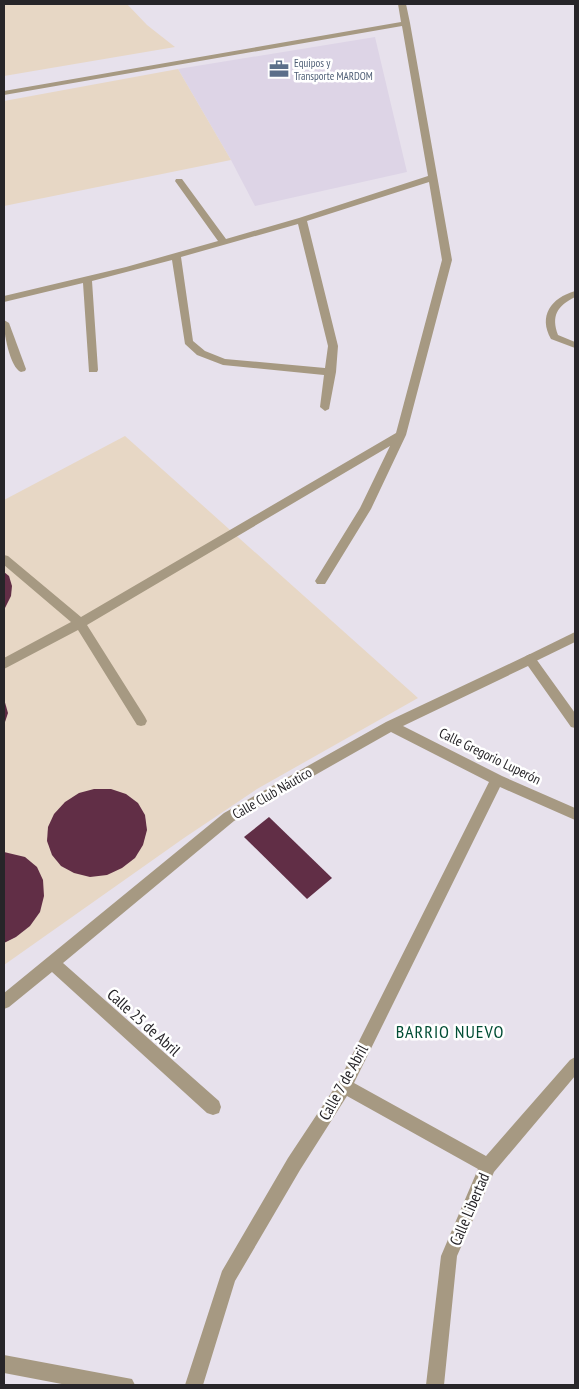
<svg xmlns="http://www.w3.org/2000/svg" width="579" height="1389" viewBox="0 0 579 1389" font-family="'PT Sans Narrow',sans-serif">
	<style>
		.built { fill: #ddd4e6 }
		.industrial { fill: #e7d7c5 }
		.building { fill: #612e46 }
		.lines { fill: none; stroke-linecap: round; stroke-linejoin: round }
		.service { fill: #a69982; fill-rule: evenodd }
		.minor { fill: #a69982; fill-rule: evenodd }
		.labels { text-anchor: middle; stroke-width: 5; stroke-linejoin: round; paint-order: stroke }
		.far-service-label { font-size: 11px; fill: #4e5e75; stroke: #fff; text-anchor: start }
		.street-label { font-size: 14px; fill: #272529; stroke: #fff }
		.near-street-label { font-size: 16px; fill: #272529; stroke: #fff }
		.near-neighbourhood-label { font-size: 18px; letter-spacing: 1px; fill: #014d34; stroke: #fff }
	</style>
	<rect width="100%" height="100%" fill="#e7e1ec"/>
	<path class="built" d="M375 37 407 172 255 206 231 160 178 69Z"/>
	<g class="industrial">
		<path d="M4 4H127L147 25 175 47 4 76Z"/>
		<path d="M178 69 231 160 4 206V101Z"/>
		<path d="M125 436 418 698 257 789 184 838 4 965V500Z"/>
	</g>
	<g class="building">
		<path d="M4 572 9 576 12 586 11 596 4 610Z"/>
		<path d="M4 699 8 713 4 725Z"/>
		<path d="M94 789H111L126 794 138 803 145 815 147 830 143 845 135 858 122 868 107 875 90 877 74 873 61 866 52 855 47 841 48 827 54 814 65 802 79 793Z"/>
		<path d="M269 817 332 878 307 899 244 837Z"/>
		<path d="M4 852 25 857 37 867 43 880 44 896 40 912 30 926 16 937 4 943Z"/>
	</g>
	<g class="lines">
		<g class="service">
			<path d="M398 4H406L410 23 452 260 406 435 371 509 325 584H317L315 581 360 508 390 446 87 625 145 717 147 721 145 725 141 726 137 725 78 630 4 669V658L71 622 4 565V555L8 556 81 617 396 433 442 260 429 182 307 221 338 346 336 372 329 409 325 411 320 407 324 375 223 365 197 355 185 344 172 260 92 281 98 370 97 372H89L83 283 4 302V296L126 267 218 241 175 181 176 179H182L226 239 299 218 428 176 402 26 4 95V91L401 22ZM298 224 328 346 325 368 225 359 205 351 193 341 181 257Z"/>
			<path d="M575 291V297C557 306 551 316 558 335L575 342V348L551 339C538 316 551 298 575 291Z"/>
			<path d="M4 320 9 323 26 369 25 371 21 372C10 368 3 331 4 320Z"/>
			<path d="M575 632V642L534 662H526L524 659 526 656Z"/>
		</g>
		<g class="minor">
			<path d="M530 654 534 656 575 713V728L571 727 528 666 403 726 502 776 575 808V820L500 787 354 1083 486 1156 570 1060 575 1057V1076L494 1172 457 1256 444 1385H426L441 1256 478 1169 347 1096 300 1170 235 1281 203 1385H185L222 1271 288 1158 339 1081 489 782 391 732 234 821 63 963 219 1101 221 1107 219 1113 213 1115 207 1113 52 972 9 1007 4 1009V993L224 813 386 722Z"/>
			<path d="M4 1355 132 1379 135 1385H67L4 1373Z"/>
		</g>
	</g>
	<defs>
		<symbol id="office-bare" viewBox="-9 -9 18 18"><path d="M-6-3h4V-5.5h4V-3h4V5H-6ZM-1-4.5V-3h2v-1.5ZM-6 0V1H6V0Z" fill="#5c6f8a" stroke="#fff" stroke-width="2.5" paint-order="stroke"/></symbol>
	</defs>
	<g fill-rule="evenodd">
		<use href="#office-bare" x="265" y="55" width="28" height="28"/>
	</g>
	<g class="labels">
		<g class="far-service-label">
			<text x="294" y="67">Equipos y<tspan x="294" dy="13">Transporte MARDOM</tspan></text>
		</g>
		<g class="street-label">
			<text transform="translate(490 756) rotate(26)" y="5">Calle Gregorio Luperón</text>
			<text transform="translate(272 793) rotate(-30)" y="5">Calle Club Náutico</text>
		</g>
		<g class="near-street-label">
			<text transform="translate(144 1022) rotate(42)" y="6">Calle 25 de Abril</text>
			<text transform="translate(343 1082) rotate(-61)" y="6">Calle 7 de Abril</text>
			<text transform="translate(469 1209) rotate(-67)" y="6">Calle Libertad</text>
		</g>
		<g class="near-neighbourhood-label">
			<text x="450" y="1038">BARRIO NUEVO</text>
		</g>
	</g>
	<rect width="579" height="1389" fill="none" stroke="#272529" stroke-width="10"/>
</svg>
